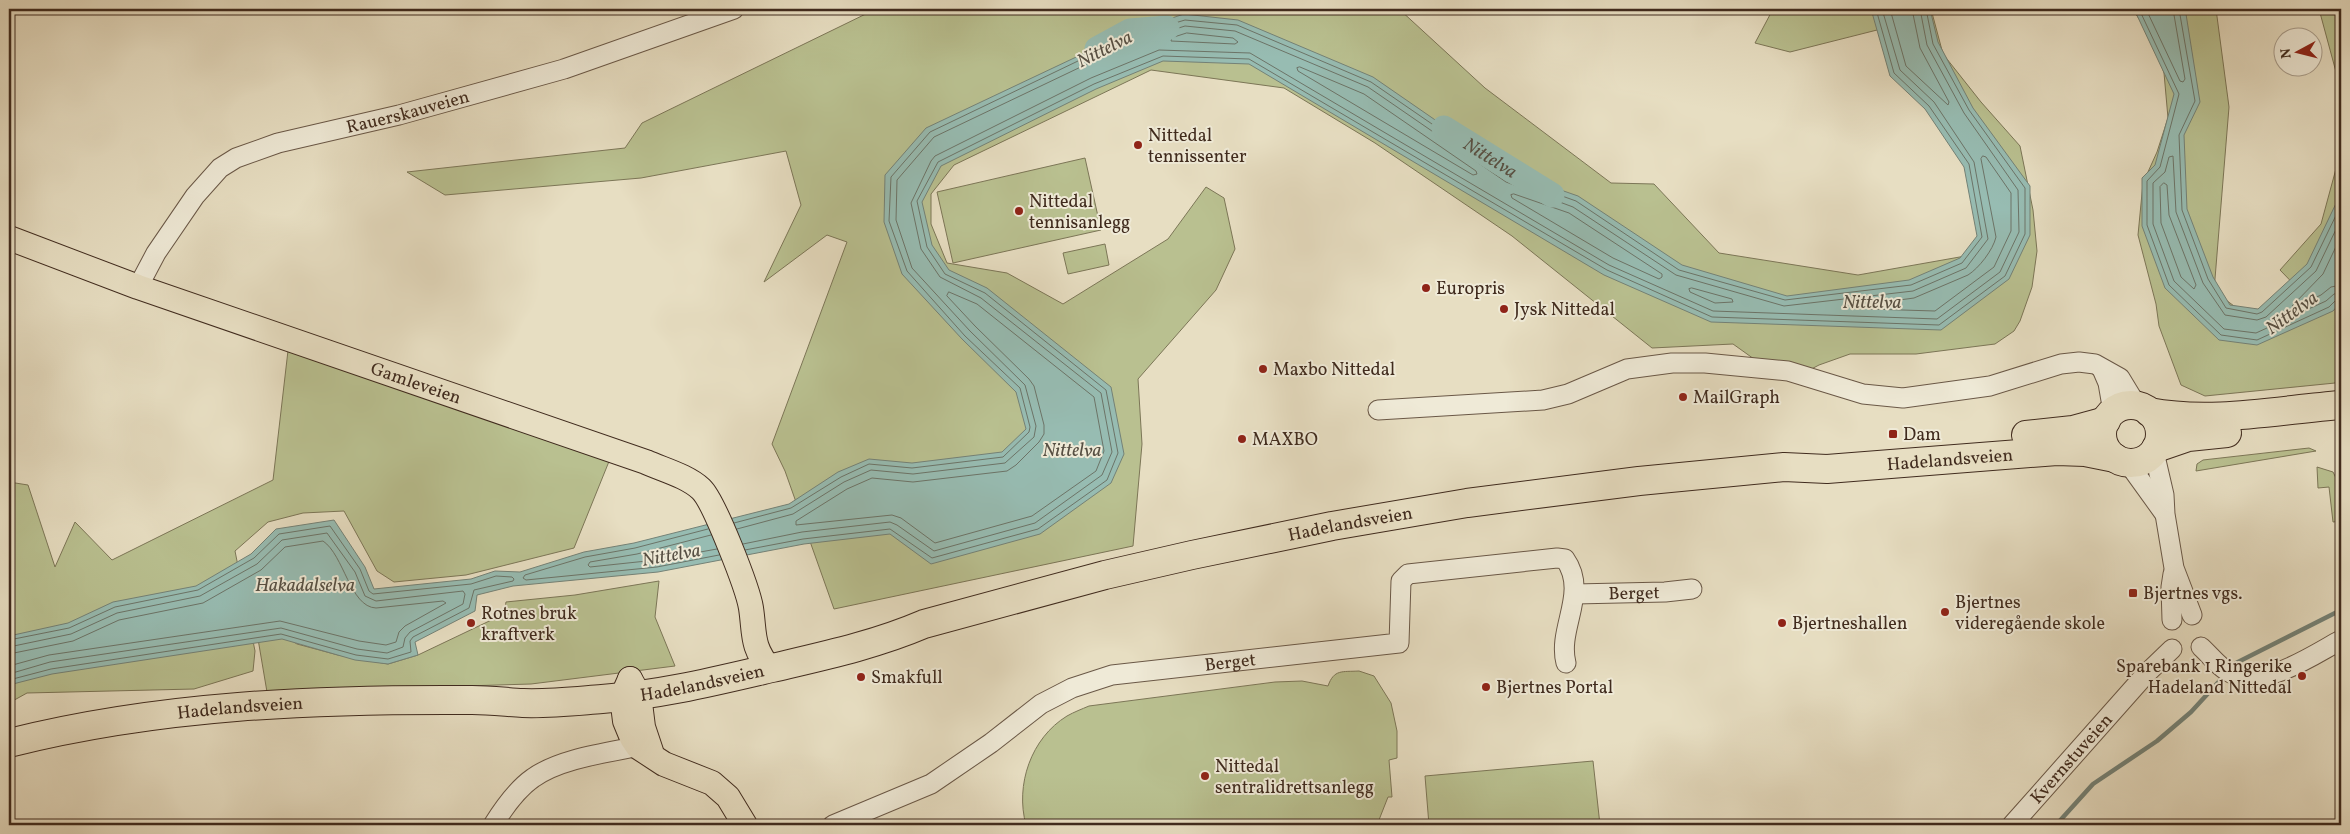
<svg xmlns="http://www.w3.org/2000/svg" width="2350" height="834" viewBox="0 0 2350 834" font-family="Vollkorn,serif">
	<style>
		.green { fill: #b9c090; stroke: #7c7657 }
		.water { fill: #97bcb2; stroke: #748277 }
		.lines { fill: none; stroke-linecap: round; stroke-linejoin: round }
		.shore { stroke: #6c7468; stroke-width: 1 }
		.stream { stroke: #748277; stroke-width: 4.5 }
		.river { stroke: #97bcb2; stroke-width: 25 }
		.minor-casing { stroke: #6a5847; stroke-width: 21 }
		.major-casing { stroke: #402b1e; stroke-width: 26 }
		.highway-casing { stroke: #402b1e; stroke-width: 30 }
		.minor { stroke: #efead7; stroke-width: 19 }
		.major { stroke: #e7dec2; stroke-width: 24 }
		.highway { stroke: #e7dec2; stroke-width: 28 }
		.poi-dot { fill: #8f2418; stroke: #efead7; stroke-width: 2 }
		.labels { text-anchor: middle; stroke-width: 4; stroke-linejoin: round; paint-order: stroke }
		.street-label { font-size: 18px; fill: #402b1e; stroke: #efead7 }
		.poi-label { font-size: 18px; fill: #402b1e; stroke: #efead7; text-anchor: start }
		.water-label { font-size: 19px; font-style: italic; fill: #564f43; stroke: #efead7 }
	</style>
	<rect width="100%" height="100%" fill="#e7dec2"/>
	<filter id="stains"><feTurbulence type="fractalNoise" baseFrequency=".004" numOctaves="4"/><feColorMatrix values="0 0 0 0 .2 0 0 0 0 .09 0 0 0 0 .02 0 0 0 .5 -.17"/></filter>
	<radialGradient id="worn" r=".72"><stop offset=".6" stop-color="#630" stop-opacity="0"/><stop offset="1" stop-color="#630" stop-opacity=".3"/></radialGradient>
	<g class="green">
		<path d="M876 9H1399L1485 88 1611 183 1654 184 1719 253 1858 275 1988 252 1997 180 1881 29 1790 52 1755 43 1773 9H1931L1943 54 1981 102 2020 146 2033 210 2037 251 2032 287 2020 321 2014 331 1995 344 1916 354H1850L1819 365 1800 375 1754 359 1733 344 1652 348 1512 236 1375 143 1284 88 1151 70 954 165 931 194V224L947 263 1007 273 1063 304 1168 239 1206 187 1224 198 1235 249 1216 290 1138 379 1142 444 1133 546 834 609 785 471 772 444 847 242 827 235 764 282 801 205 786 151 641 178 445 195 407 172 625 148 642 123Z"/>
		<path d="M2132 9H2216L2229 107 2214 291 2262 327 2311 302 2280 270 2321 224 2340 154 2339 83 2319 9H2341V374L2335 383 2205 396 2181 385 2159 326 2156 304 2138 235 2143 183 2157 152 2168 118 2164 73 2153 38Z"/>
		<path d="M1085 158 1101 230 953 263 937 192Z"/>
		<path d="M1105 244 1109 265 1068 274 1063 253Z"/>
		<path d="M289 342 612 454 574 548 466 575 394 582 377 571 344 511 303 513 268 522 235 551 255 651 253 671 194 689 27 693 9 703V482L28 485 55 567 75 522 112 560 273 480Z"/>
		<path d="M2309 448 2316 451 2196 471 2197 464 2203 460Z"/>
		<path d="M2317 467 2333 472 2341 488V521L2333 522 2329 487 2318 488Z"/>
		<path d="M659 581 655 617 675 666 531 684 267 692 257 633H279L297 644 338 655 388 664 418 655 504 614 506 602 575 595Z"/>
		<path d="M1359 671 1374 676 1391 703 1397 731V758L1389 760 1392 797H1388L1377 825H1026C1015 785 1031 738 1067 716 1074 712 1082 709 1089 706L1275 682 1302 681 1328 686C1334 669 1342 672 1359 671Z"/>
		<path d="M1593 761 1600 825H1429L1425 776Z"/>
	</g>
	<g class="water">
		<path d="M1871 9H1930L1938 42 1973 108 2030 186V235L2009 279 1941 330 1711 322 1604 275 1249 64 1163 61 1096 89 941 166 922 202 932 245 949 270 987 288 1111 387 1124 454 1111 483 1040 534 931 564 890 534 804 544 658 572 513 586 477 595 475 611 415 642 418 655 388 664 355 660 282 639 52 674 9 685V636L68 623 113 602 196 586 251 554 276 529 334 520 365 567 374 589 471 579 495 571 520 572 584 552 634 543 789 504 838 472 869 459 912 463 1002 452 1026 429 1016 392 962 339 902 274 884 222 885 175 926 128 1127 33 1184 14 1238 20 1373 77 1512 173 1578 196 1682 265 1787 296 1909 280 1960 258 1977 236 1964 167 1925 109 1890 76Z"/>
		<path d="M2134 9H2183L2186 14 2200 102 2184 135 2187 209 2213 277 2230 305 2258 309 2307 264 2341 193V302L2333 311 2257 345 2219 340 2165 288 2142 226V178L2155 165 2174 94Z"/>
	</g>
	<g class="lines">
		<g class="shore">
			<path d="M1890 9 1906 66 1948 105 1949 102 1920 48 1912 9"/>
			<path d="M2139 9 2179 94 2160 167 2147 181V225L2169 285 2221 335 2257 340 2329 307 2337 299H2341"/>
			<path d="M2146 9 2180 81 2183 82 2185 79 2173 9"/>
			<path d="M2179 9 2195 101 2179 135 2182 210 2208 279 2226 308 2257 314 2262 312 2311 267 2341 205"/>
			<path d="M1187 33 1233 38 1238 42 1235 44 1171 41 1172 38Z"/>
			<path d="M1300 67 1364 94 1476 171 1477 174 1473 175 1298 71 1297 68Z"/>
			<path d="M1983 156 1986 157 2011 193V231L1994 267 1935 311 1869 309 1870 304 1914 298 1968 275C1979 268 1993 250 1996 237L1981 159Z"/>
			<path d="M2164 183 2167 185 2169 215 2196 285 2194 289 2181 277 2161 223 2160 187Z"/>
			<path d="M1514 194 1569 213 1662 274V277L1659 279 1613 258 1512 198 1511 195Z"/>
			<path d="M2341 219 2316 271 2266 317 2257 320 2225 315 2203 283 2176 212 2173 156 2169 157 2165 172 2153 183V224L2174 281 2224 329 2256 333 2326 301 2334 294 2341 292"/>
			<path d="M2341 236 2323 274 2292 306 2295 307 2321 295 2331 287 2341 285"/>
			<path d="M1692 288 1732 299 1733 302 1715 303 1690 292 1689 289Z"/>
			<path d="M949 292 977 304 1094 397 1104 451 1096 471 1032 516 935 543 901 518 892 515 796 525V521L847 489 872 478 913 482 1007 471 1016 465 1039 442 1044 434V425L1034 386 1029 379 975 326 947 296Z"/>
			<path d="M734 523 791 508 841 477 869 464 912 468 1003 457 1029 432 1030 427 1020 388 965 336 907 271 889 221 891 177 930 132 1128 37 1185 20 1237 25 1371 82 1509 177 1576 201 1679 270 1785 300 1911 285 1962 263 1982 237 1969 164 1929 106 1894 73 1876 9"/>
			<path d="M708 529 635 548 585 557 525 575 523 578 526 580 657 567 719 555"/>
			<path d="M737 529 793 514 844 482 871 470 913 474 1005 463 1034 437 1036 426 1025 385 970 331 912 268 896 220 897 180 934 137 1131 43 1185 26 1235 31 1368 87 1506 182 1573 207 1676 275 1784 306 1913 291 1966 268 1988 239 1974 162 1934 102 1900 70 1882 9"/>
			<path d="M711 535 637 554 590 562 588 565 590 567 656 560 717 549"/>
			<path d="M743 544 802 532 890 522 897 525 934 551 1035 523 1102 475 1112 452 1101 393 981 298 940 277 921 249 911 203 931 161 935 156 1091 78 1159 50 1250 53 1609 265 1713 311 1937 319 2000 272 2019 232 2018 190 1964 113 1927 45 1920 9"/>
			<path d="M745 550 803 539 890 529 932 558 1038 529 1107 480 1118 453 1106 390 985 293 945 274 927 247 917 201 938 162 1094 84 1163 56 1249 59 1607 270 1712 317 1939 325 2005 276 2025 234V188L1969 110 1933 44 1926 9"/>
			<path d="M9 640 69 628 115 607 198 590 254 558 279 534 330 526 360 569 369 591 373 594 471 584 496 576 512 577 514 579 513 581 474 590 469 608 413 637 410 641 411 652 388 659 356 655 281 634 51 669 9 680"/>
			<path d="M9 647 71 634 117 613 200 596 257 564 282 540 327 533 355 572 365 596 376 601 463 591 465 594 463 604 410 632 405 638 403 647 387 653 357 649 281 628 50 662 9 674"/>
			<path d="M9 654 73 641 119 620 203 603 261 570 285 547 323 541C344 555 350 607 376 608L443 601 446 603 405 626 399 632 396 642 386 645 359 641 280 621 49 655 9 666"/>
		</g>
		<g class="stream">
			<path d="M2231 668 2236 663 2341 610"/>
			<path d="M2056 825 2093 784 2157 741 2191 712 2224 676"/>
		</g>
		<g class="river">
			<path d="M1097 49 1130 31 1167 28"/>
			<path id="s1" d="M1444 128 1552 195"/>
		</g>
		<defs>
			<g id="minor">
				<path id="s2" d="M138 287 156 253 195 196 220 168 236 158 278 143 399 115 564 69 734 9"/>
				<path d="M2102 369 2108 383 2113 412"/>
				<path d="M1378 410 1543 400 1568 394 1627 369 1672 363H1705L1788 371 1863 394 1903 398 1990 386 2061 364 2079 362 2095 364 2120 378 2137 406"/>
				<path d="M2154 452 2164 495 2165 514 2174 568 2192 615"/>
				<path d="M2128 463 2164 513"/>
				<path id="s3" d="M1575 594 1665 592 1692 589"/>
				<path d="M2172 620 2171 587 2173 574"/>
				<path d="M2201 647C2210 655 2217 665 2227 671 2261 692 2311 656 2341 640"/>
				<path d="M493 825C503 809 517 789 533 778 562 757 614 752 649 744"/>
				<path id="s4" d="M833 825 931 784 991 743 1041 704 1072 688 1112 675 1399 643 1401 581 1408 574 1557 558 1565 559C1589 593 1557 628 1566 663"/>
				<path id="s5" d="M2012 825 2146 674 2172 649"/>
			</g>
			<g id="major">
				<path id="s6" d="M9 238 138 287 646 462C664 470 687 476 701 489 714 501 748 589 751 608 755 635 751 646 770 669"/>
				<path d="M630 679 622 697 625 721 632 738 638 747 664 764 712 783 728 797 745 825"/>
				<path d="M630 679 639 695 643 727 651 751"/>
			</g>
			<g id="highway">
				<circle cx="2131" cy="434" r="29"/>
				<path d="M2149 412C2212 424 2278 410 2341 405"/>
				<path d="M2026 435 2073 430 2106 421"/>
				<path d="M2156 448 2188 437 2227 433"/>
				<path id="s7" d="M9 743C160 705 316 699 472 700 489 700 506 702 523 703 549 704 576 701 602 699 660 695 716 681 772 668 823 656 875 645 924 624L1105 575 1192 555 1332 526 1467 503 1639 481 1784 467 1827 469 2057 451 2085 452 2115 458"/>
			</g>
		</defs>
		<use href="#minor" class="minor-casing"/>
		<use href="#major" class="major-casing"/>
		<use href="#highway" class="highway-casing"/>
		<use href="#minor" class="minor"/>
		<use href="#major" class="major"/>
		<use href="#highway" class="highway"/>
	</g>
	<g class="poi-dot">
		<circle cx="1138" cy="145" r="5"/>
		<circle cx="1019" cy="211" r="5"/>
		<circle cx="1426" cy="288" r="5"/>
		<circle cx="1504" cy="309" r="5"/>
		<circle cx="1263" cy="369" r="5"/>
		<circle cx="1683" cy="397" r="5"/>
		<rect x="1888" y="429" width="10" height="10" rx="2.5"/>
		<circle cx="1242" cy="439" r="5"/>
		<rect x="2128" y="588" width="10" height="10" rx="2.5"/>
		<circle cx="1945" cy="612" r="5"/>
		<circle cx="471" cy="623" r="5"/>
		<circle cx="1782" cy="623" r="5"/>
		<circle cx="2302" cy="676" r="5"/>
		<circle cx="861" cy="677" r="5"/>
		<circle cx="1486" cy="687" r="5"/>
		<circle cx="1205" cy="776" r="5"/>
	</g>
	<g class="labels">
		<g class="street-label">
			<text dy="6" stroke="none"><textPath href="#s2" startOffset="342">Rauerskauveien</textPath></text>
			<text dy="6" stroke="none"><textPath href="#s6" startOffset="432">Gamleveien</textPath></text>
			<text dy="6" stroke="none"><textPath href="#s7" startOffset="1970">Hadelandsveien</textPath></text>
			<text dy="6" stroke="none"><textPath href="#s7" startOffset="1366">Hadelandsveien</textPath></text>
			<text dy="6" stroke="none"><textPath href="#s3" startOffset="59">Berget</textPath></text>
			<text dy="6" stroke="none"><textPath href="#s4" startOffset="438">Berget</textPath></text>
			<text dy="6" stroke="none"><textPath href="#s7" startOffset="698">Hadelandsveien</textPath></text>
			<text dy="6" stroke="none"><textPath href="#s7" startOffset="234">Hadelandsveien</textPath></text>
			<text dy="6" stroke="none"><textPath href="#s5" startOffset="89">Kvernstuveien</textPath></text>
		</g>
		<g class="poi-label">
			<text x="1148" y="141">Nittedal<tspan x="1148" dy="21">tennissenter</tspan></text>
			<text x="1029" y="207">Nittedal<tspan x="1029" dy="21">tennisanlegg</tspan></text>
			<text x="1436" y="294">Europris</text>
			<text x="1514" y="315">Jysk Nittedal</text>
			<text x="1273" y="375">Maxbo Nittedal</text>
			<text x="1693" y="403">MailGraph</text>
			<text x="1903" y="440">Dam</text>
			<text x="1252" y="445">MAXBO</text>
			<text x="2143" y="599">Bjertnes vgs.</text>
			<text x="1955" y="608">Bjertnes<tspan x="1955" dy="21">videregående skole</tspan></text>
			<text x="481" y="619">Rotnes bruk<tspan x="481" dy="21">kraftverk</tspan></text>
			<text x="1792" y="629">Bjertneshallen</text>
			<text x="2292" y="672" text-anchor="end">Sparebank 1 Ringerike<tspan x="2292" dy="21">Hadeland Nittedal</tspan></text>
			<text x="871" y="683">Smakfull</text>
			<text x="1496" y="693">Bjertnes Portal</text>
			<text x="1215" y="772">Nittedal<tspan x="1215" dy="21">sentralidrettsanlegg</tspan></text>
		</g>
		<g class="water-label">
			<text transform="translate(1104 48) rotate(-27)" y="7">Nittelva</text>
			<text dy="7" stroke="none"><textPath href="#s1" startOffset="55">Nittelva</textPath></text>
			<text x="1872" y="308">Nittelva</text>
			<text transform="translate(2291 312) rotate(-36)" y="7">Nittelva</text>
			<text x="1072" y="456">Nittelva</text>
			<text transform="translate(671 554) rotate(-10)" y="7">Nittelva</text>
			<text x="305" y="591">Hakadalselva</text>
		</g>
	</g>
	<rect width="2350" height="834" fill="none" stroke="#e7dec2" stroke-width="30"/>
	<rect x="10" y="10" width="2330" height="814" fill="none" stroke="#402b1e" stroke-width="2.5"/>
	<rect x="15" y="15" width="2320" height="804" fill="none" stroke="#402b1e"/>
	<g transform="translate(2298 52) rotate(263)"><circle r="24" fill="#efead7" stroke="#a99e8d"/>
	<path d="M0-4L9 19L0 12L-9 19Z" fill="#8f2418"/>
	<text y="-8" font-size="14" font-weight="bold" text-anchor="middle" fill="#402b1e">N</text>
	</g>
	<rect width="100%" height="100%" filter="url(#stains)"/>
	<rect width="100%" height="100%" fill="url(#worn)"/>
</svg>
